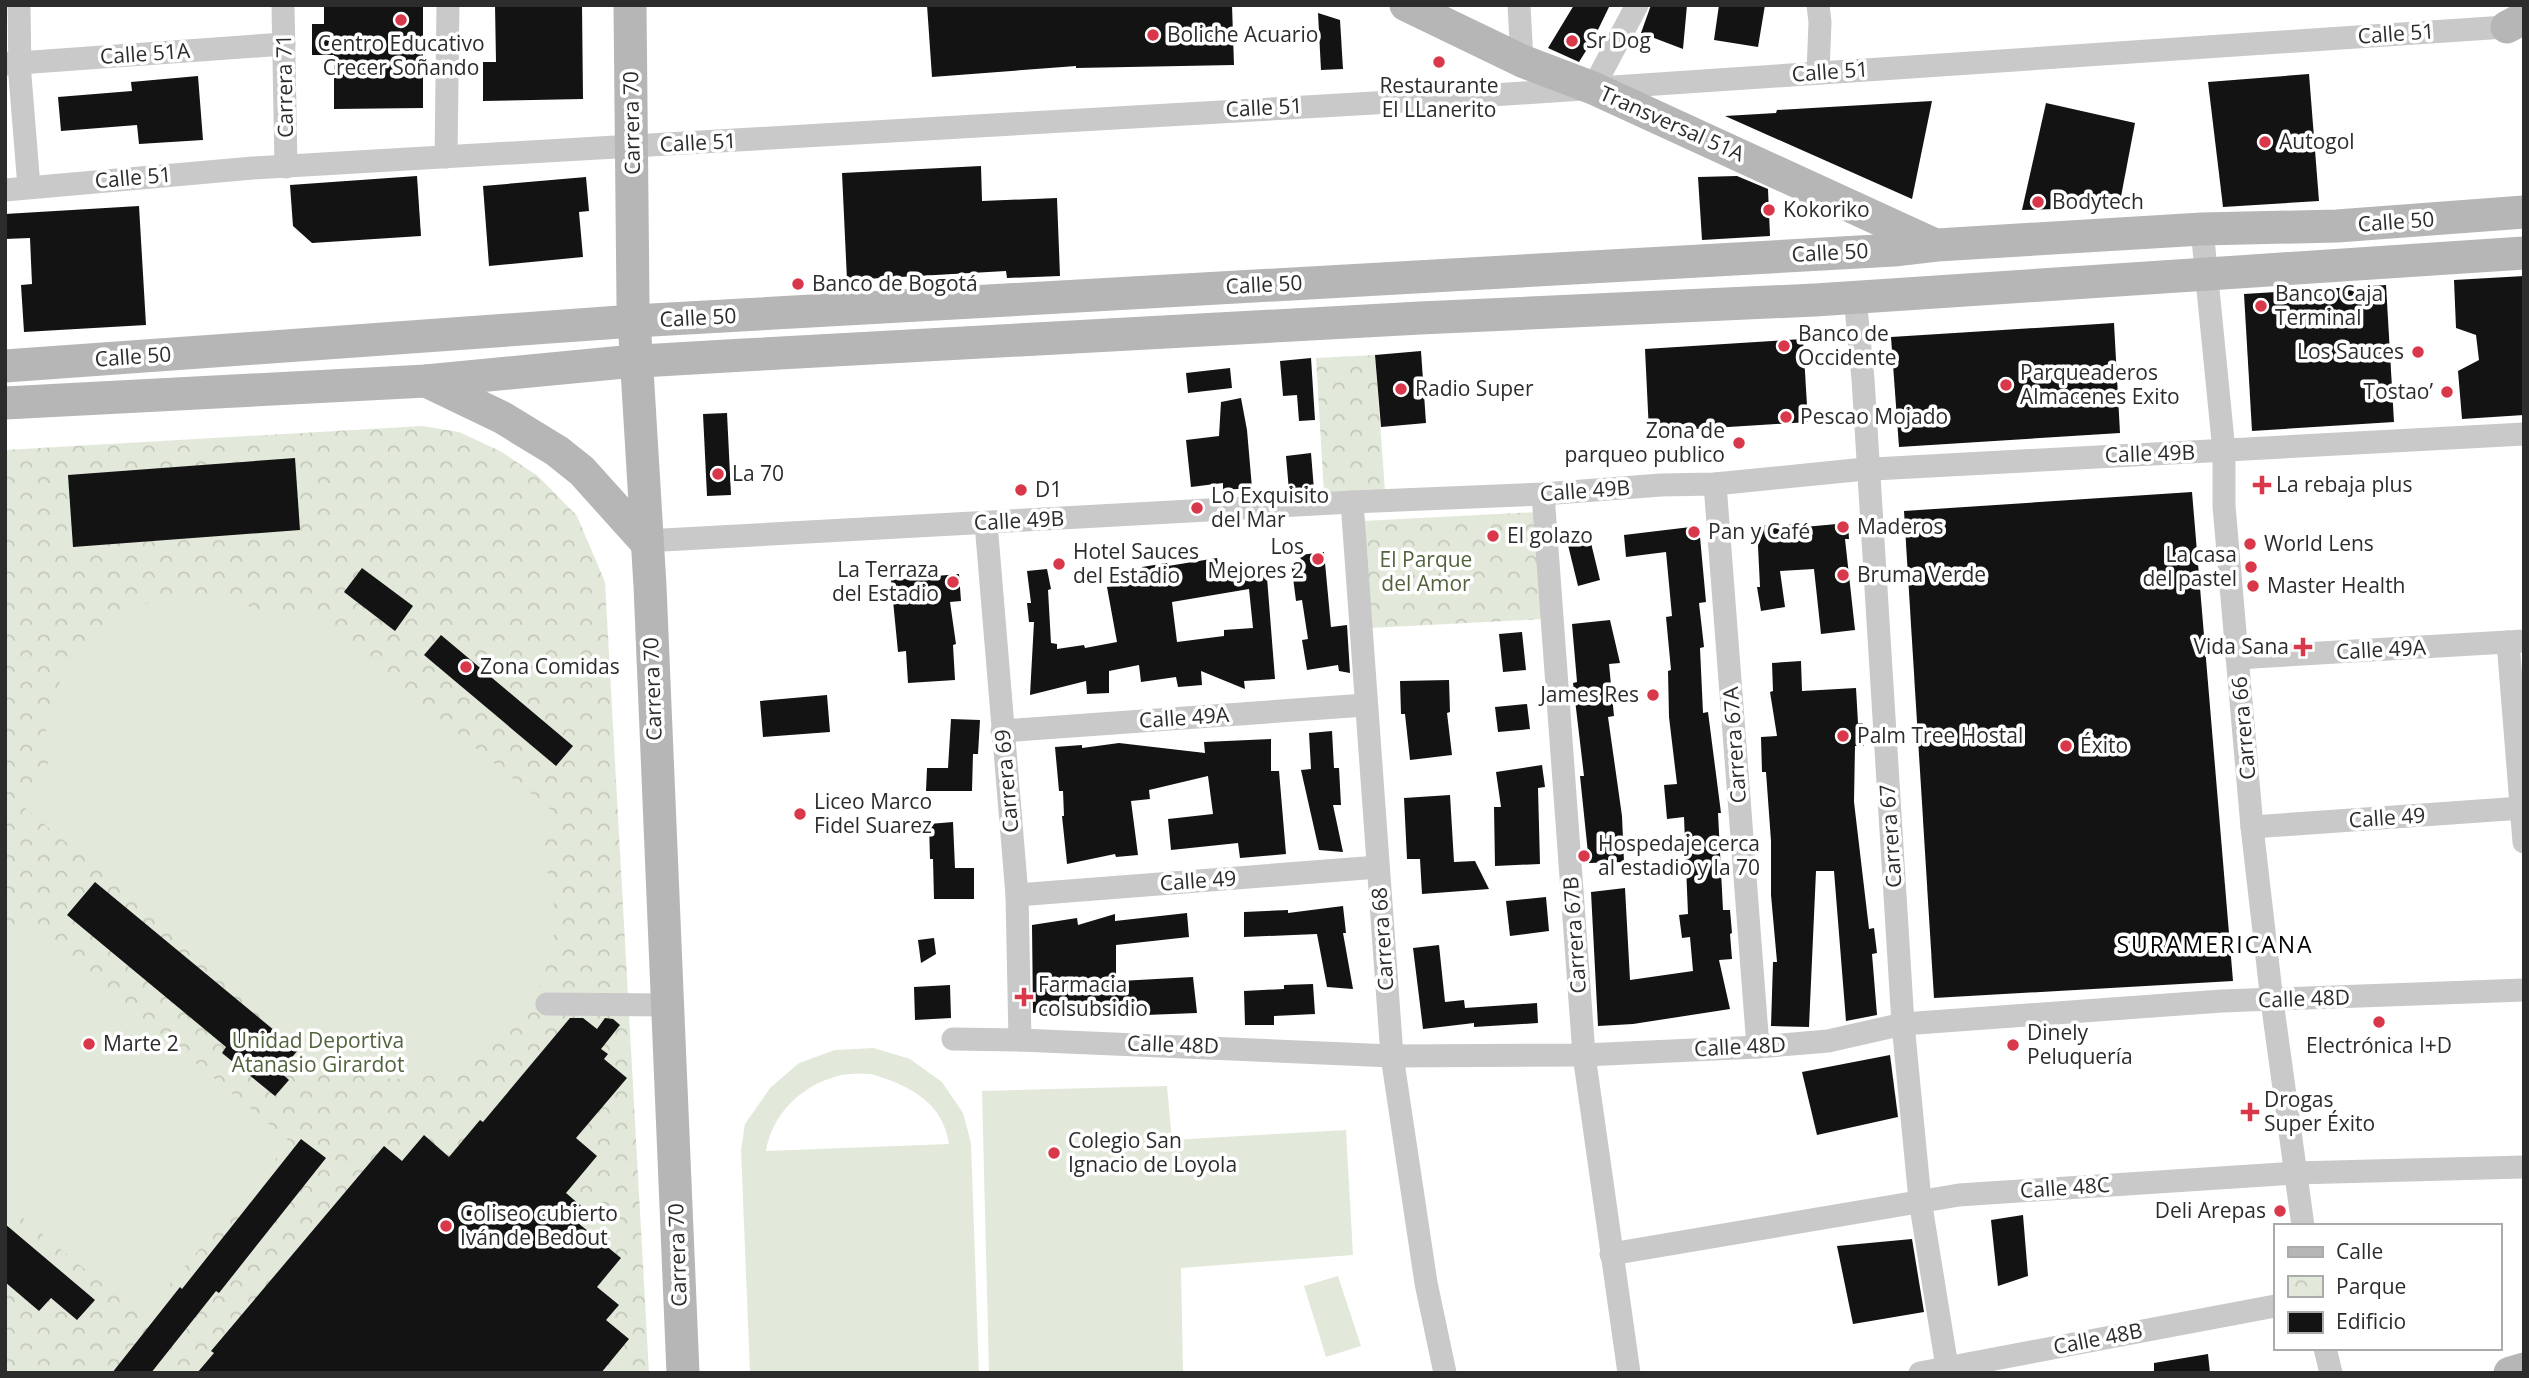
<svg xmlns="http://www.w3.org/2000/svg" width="2529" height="1378" viewBox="0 0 2529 1378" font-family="'Open Sans',sans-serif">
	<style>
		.park { fill: url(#park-crowns) }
		.pitch { fill: #e3e9da; fill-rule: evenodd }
		.building { fill: #131313; fill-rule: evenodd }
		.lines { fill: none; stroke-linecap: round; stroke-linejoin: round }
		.street { stroke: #c9c9c9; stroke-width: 23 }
		.secondary { stroke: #b6b6b6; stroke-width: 33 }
		.poi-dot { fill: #d9384a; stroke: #fff; stroke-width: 2.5 }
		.labels { text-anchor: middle; stroke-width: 7; stroke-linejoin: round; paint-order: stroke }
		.street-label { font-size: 21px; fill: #2c2c2c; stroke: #fff }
		.poi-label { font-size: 21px; fill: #2c2c2c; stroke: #fff; text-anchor: start }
		.park-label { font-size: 21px; fill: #51643d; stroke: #fff }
		.neighbourhood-label { font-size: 23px; letter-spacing: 2px; fill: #000; stroke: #fff }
	</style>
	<defs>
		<pattern id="park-crowns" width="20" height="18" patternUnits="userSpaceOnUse" patternTransform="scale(1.75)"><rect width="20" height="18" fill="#e3e9da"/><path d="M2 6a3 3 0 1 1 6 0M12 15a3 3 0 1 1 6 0" fill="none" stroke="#c3c8bb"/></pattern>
	</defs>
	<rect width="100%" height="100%" fill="#fff"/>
	<g class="park">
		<path d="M1375 355 1385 491 1324 495 1316 358Z"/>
		<path d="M422 426 459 432 500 451 538 476 577 516 605 582 649 1373H5V450Z"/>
		<path d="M1537 512 1543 619 1370 628 1363 521Z"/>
	</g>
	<g class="pitch">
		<path d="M208 596C238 601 261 609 287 625L302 605 556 814 535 839C543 858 550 876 553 896 565 977 509 1062 427 1076 397 1082 370 1078 341 1072L19 803 39 776 51 784C48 766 45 749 46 731 52 671 98 618 155 601 172 596 190 596 208 596Z"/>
		<path d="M26 921 290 1142 142 1317 5 1203V946Z"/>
		<path d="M874 1048 910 1059 942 1082 963 1113 971 1143 979 1373H750L741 1150 745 1124 770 1088 799 1063 835 1050ZM871 1074C909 1085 943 1102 949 1144L766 1151C772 1114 802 1085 838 1076 848 1073 861 1074 871 1074Z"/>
		<path d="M1167 1086 1172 1140 1346 1130 1353 1255 1181 1268 1183 1373H989L982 1091Z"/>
		<path d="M1338 1276 1361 1346 1326 1357 1304 1286Z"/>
	</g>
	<g class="building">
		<path d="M324 5H423V108L334 109V55H312V24H324Z"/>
		<path d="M495 5H582L583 99 483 101V62H496Z"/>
		<path d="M927 5H1232L1234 65 1076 68V66L932 77Z"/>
		<path d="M1574 5H1610L1594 38 1579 62 1548 48Z"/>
		<path d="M1651 5H1687L1683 49 1641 33Z"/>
		<path d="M1719 5H1765L1758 47 1714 40Z"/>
		<path d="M1318 13 1340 20 1343 69 1321 70Z"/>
		<path d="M2309 74 2319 201 2223 207 2208 82Z"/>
		<path d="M198 76 203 140 139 144 137 125 61 131 58 97 132 91 131 82Z"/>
		<path d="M1932 101 1912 199 1725 116 1776 113 1777 110Z"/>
		<path d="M2046 103 2135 123 2119 207 2022 210Z"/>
		<path d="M981 166 982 201 1057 198 1060 276 1007 278 1006 271 847 280 842 173Z"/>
		<path d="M417 176 421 236 312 243 293 226 290 185Z"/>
		<path d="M1737 176 1768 189 1770 236 1702 240 1698 177Z"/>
		<path d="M586 177 589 211 579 212 583 257 489 266 483 186Z"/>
		<path d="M139 206 146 325 24 332 21 285 32 284 30 238 5 239V214Z"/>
		<path d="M2524 276V415L2462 419 2458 371 2479 360 2476 335 2456 328 2454 280Z"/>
		<path d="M2386 285 2394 422 2252 431 2244 294Z"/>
		<path d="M2114 323 2120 433 1899 447 1891 337Z"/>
		<path d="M1803 339 1808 422 1649 432 1645 349Z"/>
		<path d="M1421 351 1426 423 1381 427 1375 355Z"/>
		<path d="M1311 358 1315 420 1299 421 1297 395 1283 396 1280 361Z"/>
		<path d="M1230 368 1232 388 1188 393 1186 373Z"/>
		<path d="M1241 398 1247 430 1252 488 1223 490V483L1191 487 1186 440 1219 436 1221 402Z"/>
		<path d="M727 413 731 495 707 496 703 414Z"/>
		<path d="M1311 453 1314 490 1289 491 1286 456Z"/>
		<path d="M295 458 300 530 73 547 68 475Z"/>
		<path d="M2192 492 2233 981 1934 998 1904 511Z"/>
		<path d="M1848 523 1849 539H1845L1855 630 1821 634 1814 569 1780 571 1785 607 1761 611 1757 587H1760L1757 526 1793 524V528Z"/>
		<path d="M1699 526 1706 602 1699 603 1704 647 1700 648 1703 713 1708 712 1721 813H1718L1723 910H1730L1732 933 1730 934 1732 959 1719 960 1730 1009 1633 1024 1598 1026 1591 892 1625 888 1630 980 1693 971 1690 937 1682 938 1679 915 1688 914 1684 817 1667 819 1664 785 1677 784 1669 717 1668 671 1671 670 1666 617 1672 616 1666 552 1626 557 1624 535Z"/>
		<path d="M1567 541 1591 543 1600 580 1578 586Z"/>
		<path d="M1324 552 1331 627 1347 625 1350 673 1339 671 1338 665 1307 670 1302 640 1308 639 1302 600 1296 601 1291 562 1301 561 1300 555Z"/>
		<path d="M1217 558 1219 570 1266 565 1275 679 1244 681 1245 689 1201 671 1202 685 1178 687 1176 677 1141 682 1139 665 1109 671V693L1087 694 1086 681 1030 695 1034 622H1029L1027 603H1031L1027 571 1047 569 1051 589 1048 590 1051 643 1057 644V649L1084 645 1085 648 1117 642 1107 587 1144 581 1142 567 1167 563 1168 566ZM1249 589 1253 628 1224 630V636L1177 642 1172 602Z"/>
		<path d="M362 568 413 606 395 631 344 592Z"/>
		<path d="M959 574 961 601 950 602 956 644 953 645 955 680 908 683 906 651 898 652 891 580Z"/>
		<path d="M1610 620 1620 663 1609 664 1614 716 1608 717 1622 816 1624 862 1589 863 1580 776H1584L1573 683 1577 682 1572 624Z"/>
		<path d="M1522 632 1526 670 1503 672 1499 634Z"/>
		<path d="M441 635 573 746 556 766 424 655Z"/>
		<path d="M1801 661 1802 691 1856 688 1858 723H1863L1864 746H1855L1854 802 1869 929 1874 928 1877 953 1872 954 1877 1015 1846 1021 1834 871H1816L1809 1027 1771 1026 1773 962H1777L1771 895V841L1766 772H1762L1761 737 1777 736 1770 692 1773 691 1772 663Z"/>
		<path d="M1449 680 1450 712 1447 713 1452 755 1410 760 1405 714H1401L1400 681Z"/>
		<path d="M827 695 830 732 763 737 760 701Z"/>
		<path d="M1527 704 1530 729 1498 732 1495 707Z"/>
		<path d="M951 719 980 720 978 754H973L972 791H926L927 768H948Z"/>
		<path d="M1332 731 1334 768H1339L1341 805H1333L1343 852 1319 850 1301 770 1311 769 1309 733Z"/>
		<path d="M1271 739V771H1279L1286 854 1240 858 1238 843 1171 850 1168 819 1213 814 1208 776 1149 790 1150 799 1131 801 1138 855 1116 857 1115 854 1067 864 1062 816H1064L1063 791H1059L1055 747 1082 745V748L1119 743 1205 753 1204 742Z"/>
		<path d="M1542 765 1545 787 1538 788 1540 864 1495 866 1494 807H1501L1496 772Z"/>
		<path d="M1450 795 1454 862 1475 861 1489 889 1422 894 1420 859H1407L1404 798Z"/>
		<path d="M953 822 955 868H974V899H934L933 859H930L929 824Z"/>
		<path d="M95 882 298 1050 280 1072 289 1080 275 1096 222 1053 226 1047 67 915Z"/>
		<path d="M1546 897 1549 931 1510 936 1506 901Z"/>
		<path d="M1343 906 1346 933H1343L1353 989 1327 987 1317 934 1244 937V912L1288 910V913Z"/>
		<path d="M1187 913 1189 937 1116 945V979L1120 981 1193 977 1197 1013 1094 1017V1004L1033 1013 1032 925 1077 918 1078 925 1115 914V921Z"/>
		<path d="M934 938 936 954 921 963 918 940Z"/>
		<path d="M1439 945 1445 1002 1464 1000 1465 1008 1537 1003 1538 1023 1474 1027V1023L1423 1029 1413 948Z"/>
		<path d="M1313 984 1315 1014 1274 1016V1025H1245L1244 991 1284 989V985Z"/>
		<path d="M950 985 951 1018 915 1020 914 987Z"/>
		<path d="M570 1018H583L597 1029 605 1018 613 1019 620 1025 601 1049 608 1054 604 1059 627 1078 576 1138 597 1156 566 1193 587 1211 578 1223 621 1258 597 1287 619 1305 606 1320 629 1339 601 1373H197L214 1353 211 1351 384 1146 402 1161 424 1135 449 1157 480 1120 483 1122Z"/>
		<path d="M1890 1055 1898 1117 1817 1135 1802 1072Z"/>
		<path d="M301 1139 326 1158 219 1293 216 1291 151 1373H112L180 1287 182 1289Z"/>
		<path d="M2023 1215 2028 1276 1998 1286 1991 1220Z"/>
		<path d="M5 1224 95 1300 77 1320 51 1298 39 1311 5 1282Z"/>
		<path d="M1912 1239 1924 1312 1853 1324 1837 1246Z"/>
		<path d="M2208 1354 2210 1373H2154V1363Z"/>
	</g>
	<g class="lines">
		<g class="street">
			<path d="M19 5 20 76 29 187"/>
			<path d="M283 5 286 167"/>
			<path d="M1519 5 1522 61"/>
			<path d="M1818 5 1820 22 1818 73"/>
			<path d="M5 64 284 44"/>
			<path d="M1593 88 1637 5"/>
			<path d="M446 157 448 5"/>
			<path d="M5 190 253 168 1374 103 2520 26"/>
			<path d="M2202 229 2224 451V506L2252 827 2272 1001 2303 1226"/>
			<path d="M1855 297 1863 379 1903 1024 1920 1200 1948 1373"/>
			<path d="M1715 484 1758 1047"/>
			<path d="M1543 494 1584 1055 1629 1373"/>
			<path d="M1352 502 1392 1056 1426 1283 1445 1373"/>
			<path d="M986 523 1017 895 1020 1040"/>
			<path d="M645 541 1352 502 1543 494 1661 485 1715 484 1855 470 2524 434"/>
			<path d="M2508 642 2524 842"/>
			<path d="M2237 658 2524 641"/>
			<path d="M1002 731 1365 705"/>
			<path d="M2252 827 2522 808"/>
			<path d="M1017 895 1378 867"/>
			<path d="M547 1004 667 1005"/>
			<path d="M953 1039 1020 1040 1392 1056 1584 1055 1758 1047 1828 1041 1903 1024 2222 1001 2524 990"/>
			<path d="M1611 1254 1959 1195 2295 1173 2524 1167"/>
			<path d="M2325 1348 2331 1373"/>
			<path d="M1920 1373 2275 1306"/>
		</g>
		<g class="secondary">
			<path d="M630 5 633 303 650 586 683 1373"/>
			<path d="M1406 5 1522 61 1593 88 1933 244"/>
			<path d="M2507 27 2524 18"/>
			<path d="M5 366 634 321 1894 250 1937 245 2202 229 2337 226 2524 212"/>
			<path d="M426 381 503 418 557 451 582 471 645 541"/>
			<path d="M5 403 426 381 624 362 744 355 1420 318 1815 300 2524 253"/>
			<path d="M2510 1373 2524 1369"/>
		</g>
	</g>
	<g class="poi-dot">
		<circle cx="401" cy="20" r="7"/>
		<circle cx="1153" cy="35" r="7"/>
		<circle cx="1572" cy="41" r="7"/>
		<circle cx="1439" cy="62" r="7"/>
		<circle cx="2265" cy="142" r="7"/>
		<circle cx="2038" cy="202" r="7"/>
		<circle cx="1769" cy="210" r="7"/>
		<circle cx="798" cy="284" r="7"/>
		<circle cx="2261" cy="306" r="7"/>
		<circle cx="1784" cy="346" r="7"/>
		<circle cx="2418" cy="352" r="7"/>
		<circle cx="2006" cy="385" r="7"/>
		<circle cx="1401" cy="389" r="7"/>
		<circle cx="2447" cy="392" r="7"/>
		<circle cx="1786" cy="417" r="7"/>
		<circle cx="1739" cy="443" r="7"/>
		<circle cx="718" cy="474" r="7"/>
		<path d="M2258.5 474.5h7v7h7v7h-7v7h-7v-7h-7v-7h7z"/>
		<circle cx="1021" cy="490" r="7"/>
		<circle cx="1197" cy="508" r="7"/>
		<circle cx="1843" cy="527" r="7"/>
		<circle cx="1694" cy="532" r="7"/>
		<circle cx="1493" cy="536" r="7"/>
		<circle cx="2250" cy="544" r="7"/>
		<circle cx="1318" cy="559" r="7"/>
		<circle cx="1059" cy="564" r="7"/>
		<circle cx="2251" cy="567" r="7"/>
		<circle cx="1843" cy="575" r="7"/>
		<circle cx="953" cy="582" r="7"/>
		<circle cx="2253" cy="586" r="7"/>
		<path d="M2299.5 636.5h7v7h7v7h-7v7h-7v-7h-7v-7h7z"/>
		<circle cx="466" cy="667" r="7"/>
		<circle cx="1653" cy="695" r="7"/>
		<circle cx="1843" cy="736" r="7"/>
		<circle cx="2066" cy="746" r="7"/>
		<circle cx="800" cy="814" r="7"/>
		<circle cx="1584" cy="856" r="7"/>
		<path d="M1020.5 986.5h7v7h7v7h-7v7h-7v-7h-7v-7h7z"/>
		<circle cx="2379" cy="1022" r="7"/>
		<circle cx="89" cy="1044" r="7"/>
		<circle cx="2013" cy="1045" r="7"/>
		<path d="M2246.5 1101.5h7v7h7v7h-7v7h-7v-7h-7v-7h7z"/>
		<circle cx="1054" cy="1153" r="7"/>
		<circle cx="2280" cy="1211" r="7"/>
		<circle cx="446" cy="1226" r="7"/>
	</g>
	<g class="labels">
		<g class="street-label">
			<text transform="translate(2396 34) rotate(-4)" y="7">Calle 51</text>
			<text transform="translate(145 54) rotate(-4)" y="7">Calle 51A</text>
			<text transform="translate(1830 72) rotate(-4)" y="7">Calle 51</text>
			<text transform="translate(285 86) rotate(-91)" y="7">Carrera 71</text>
			<text transform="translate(1264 108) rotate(-3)" y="7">Calle 51</text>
			<text transform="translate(632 123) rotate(-91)" y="7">Carrera 70</text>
			<text transform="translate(1672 124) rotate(24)" y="7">Transversal 51A</text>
			<text transform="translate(698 143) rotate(-3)" y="7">Calle 51</text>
			<text transform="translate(133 178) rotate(-5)" y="7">Calle 51</text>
			<text transform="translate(2396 222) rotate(-4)" y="7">Calle 50</text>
			<text transform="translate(1830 253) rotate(-3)" y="7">Calle 50</text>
			<text transform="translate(1264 285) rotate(-3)" y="7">Calle 50</text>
			<text transform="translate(698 318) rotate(-3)" y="7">Calle 50</text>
			<text transform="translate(133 357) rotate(-4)" y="7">Calle 50</text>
			<text transform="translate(2150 454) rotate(-2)" y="7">Calle 49B</text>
			<text transform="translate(1585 491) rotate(-4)" y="7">Calle 49B</text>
			<text transform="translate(1019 521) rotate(-3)" y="7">Calle 49B</text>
			<text transform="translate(2381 650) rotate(-3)" y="7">Calle 49A</text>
			<text transform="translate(653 689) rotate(-92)" y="7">Carrera 70</text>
			<text transform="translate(1184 718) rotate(-4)" y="7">Calle 49A</text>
			<text transform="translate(2244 728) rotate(-95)" y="7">Carrera 66</text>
			<text transform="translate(1735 745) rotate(-94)" y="7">Carrera 67A</text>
			<text transform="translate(1007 781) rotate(-95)" y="7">Carrera 69</text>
			<text transform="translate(2387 818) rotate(-4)" y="7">Calle 49</text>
			<text transform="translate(1891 836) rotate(-94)" y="7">Carrera 67</text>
			<text transform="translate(1198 881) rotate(-4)" y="7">Calle 49</text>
			<text transform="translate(1575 935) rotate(-94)" y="7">Carrera 67B</text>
			<text transform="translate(1383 939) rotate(-94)" y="7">Carrera 68</text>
			<text transform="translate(2304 999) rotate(-2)" y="7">Calle 48D</text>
			<text transform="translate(1173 1045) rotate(2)" y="7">Calle 48D</text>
			<text transform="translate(1740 1047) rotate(-3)" y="7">Calle 48D</text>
			<text transform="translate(2065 1188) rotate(-4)" y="7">Calle 48C</text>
			<text transform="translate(678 1255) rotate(-92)" y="7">Carrera 70</text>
			<text transform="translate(2098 1339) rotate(-11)" y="7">Calle 48B</text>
		</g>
		<g class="poi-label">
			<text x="1167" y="42">Boliche Acuario</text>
			<text x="1586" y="48">Sr Dog</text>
			<text x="401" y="51" text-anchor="middle">Centro Educativo<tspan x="401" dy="24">Crecer Soñando</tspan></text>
			<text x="1439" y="93" text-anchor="middle">Restaurante<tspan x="1439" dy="24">El LLanerito</tspan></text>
			<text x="2279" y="149">Autogol</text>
			<text x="2052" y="209">Bodytech</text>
			<text x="1783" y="217">Kokoriko</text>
			<text x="812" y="291">Banco de Bogotá</text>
			<text x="2275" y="301">Banco Caja<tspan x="2275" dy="24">Terminal</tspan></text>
			<text x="1798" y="341">Banco de<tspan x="1798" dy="24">Occidente</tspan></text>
			<text x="2404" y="359" text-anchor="end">Los Sauces</text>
			<text x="2020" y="380">Parqueaderos<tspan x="2020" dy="24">Almacenes Exito</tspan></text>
			<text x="1415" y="396">Radio Super</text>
			<text x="2433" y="399" text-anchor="end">Tostao’</text>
			<text x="1800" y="424">Pescao Mojado</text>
			<text x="1725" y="438" text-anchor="end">Zona de<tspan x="1725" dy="24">parqueo publico</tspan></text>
			<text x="732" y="481">La 70</text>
			<text x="2276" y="492">La rebaja plus</text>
			<text x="1035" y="497">D1</text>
			<text x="1211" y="503">Lo Exquisito<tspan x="1211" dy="24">del Mar</tspan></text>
			<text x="1857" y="534">Maderos</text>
			<text x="1708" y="539">Pan y Café</text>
			<text x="1507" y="543">El golazo</text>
			<text x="2264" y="551">World Lens</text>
			<text x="1304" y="554" text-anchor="end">Los<tspan x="1304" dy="24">Mejores 2</tspan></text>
			<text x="1073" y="559">Hotel Sauces<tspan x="1073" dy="24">del Estadio</tspan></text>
			<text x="2237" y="562" text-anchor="end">La casa<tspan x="2237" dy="24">del pastel</tspan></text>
			<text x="939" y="577" text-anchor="end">La Terraza<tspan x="939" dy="24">del Estadio</tspan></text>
			<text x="1857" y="582">Bruma Verde</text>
			<text x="2267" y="593">Master Health</text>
			<text x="2289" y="654" text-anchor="end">Vida Sana</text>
			<text x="480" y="674">Zona Comidas</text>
			<text x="1639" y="702" text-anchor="end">James Res</text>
			<text x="1857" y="743">Palm Tree Hostal</text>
			<text x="2080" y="753">Éxito</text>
			<text x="814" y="809">Liceo Marco<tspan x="814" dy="24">Fidel Suarez</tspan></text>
			<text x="1598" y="851">Hospedaje cerca<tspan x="1598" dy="24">al estadio y la 70</tspan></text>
			<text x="1038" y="992">Farmacia<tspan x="1038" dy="24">colsubsidio</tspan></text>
			<text x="2027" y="1040">Dinely<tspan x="2027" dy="24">Peluquería</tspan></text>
			<text x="103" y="1051">Marte 2</text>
			<text x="2379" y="1053" text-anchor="middle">Electrónica I+D</text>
			<text x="2264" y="1107">Drogas<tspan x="2264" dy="24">Super Éxito</tspan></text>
			<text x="1068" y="1148">Colegio San<tspan x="1068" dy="24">Ignacio de Loyola</tspan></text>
			<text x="2266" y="1218" text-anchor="end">Deli Arepas</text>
			<text x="460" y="1221">Coliseo cubierto<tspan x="460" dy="24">Iván de Bedout</tspan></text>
		</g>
		<g class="park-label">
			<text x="1426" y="567">El Parque<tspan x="1426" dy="24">del Amor</tspan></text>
			<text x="318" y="1048">Unidad Deportiva<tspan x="318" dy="24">Atanasio Girardot</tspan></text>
		</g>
		<g class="neighbourhood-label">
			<text x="2215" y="953">SURAMERICANA</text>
		</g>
	</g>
	<rect width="2529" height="1378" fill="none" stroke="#2c2c2c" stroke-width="14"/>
	<rect x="2274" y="1224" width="228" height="126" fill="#ffffff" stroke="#ababab" stroke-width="2"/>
	<rect x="2288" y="1247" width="35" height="10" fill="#b6b6b6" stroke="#ababab" stroke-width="2"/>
	<text x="2336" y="1259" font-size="21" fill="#2c2c2c">Calle</text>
	<rect x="2288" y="1276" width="35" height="21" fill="url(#park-crowns)" stroke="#ababab" stroke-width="2"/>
	<text x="2336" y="1294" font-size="21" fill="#2c2c2c">Parque</text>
	<rect x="2288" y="1312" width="35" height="21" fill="#131313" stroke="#ababab" stroke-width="2"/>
	<text x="2336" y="1329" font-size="21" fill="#2c2c2c">Edificio</text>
</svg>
